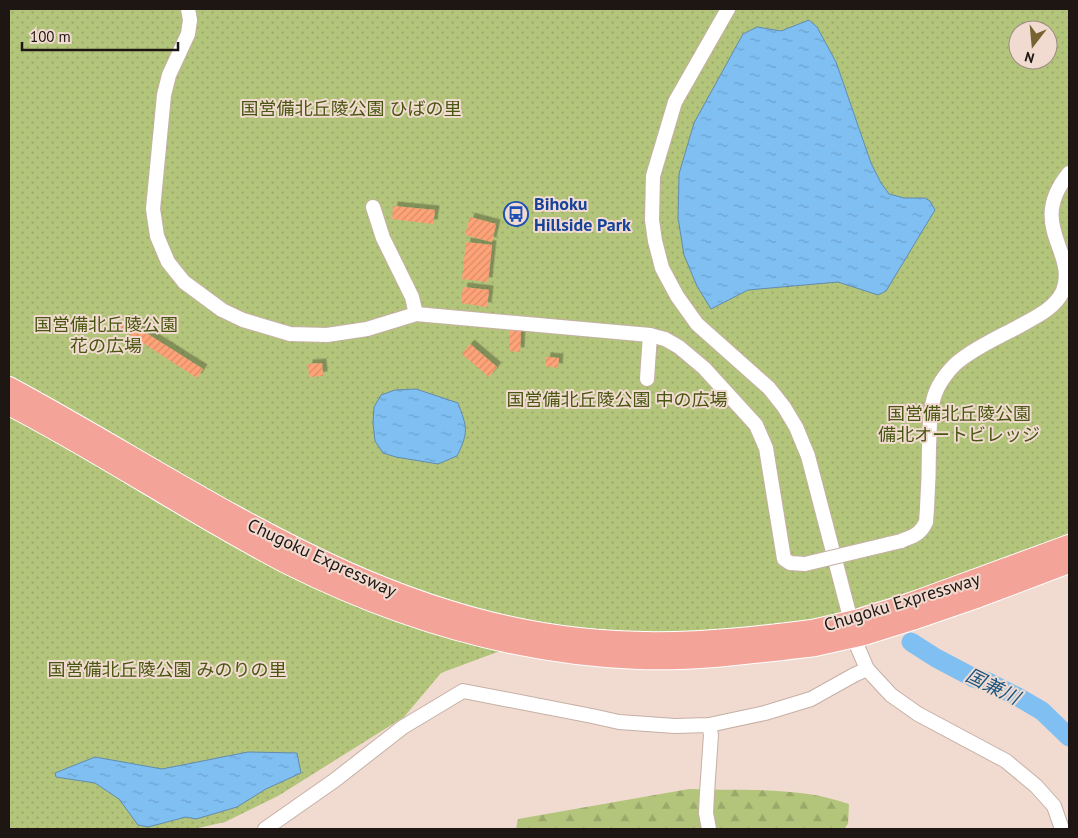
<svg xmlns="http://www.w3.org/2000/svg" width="1078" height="838" viewBox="0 0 1078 838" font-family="'PT Sans','Noto Sans JP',sans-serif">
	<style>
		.forest { fill: url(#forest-firs) }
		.park { fill: url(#park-dots); fill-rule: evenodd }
		.water { fill: url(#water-ripples); stroke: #628caf }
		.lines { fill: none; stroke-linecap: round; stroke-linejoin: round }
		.river { stroke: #7fbff2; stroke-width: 19 }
		.building { fill: url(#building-hatch); filter: url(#shadow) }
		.minor-casing { stroke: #c6b0a5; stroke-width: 16 }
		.highway-casing { stroke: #fff; stroke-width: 22 }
		.minor { stroke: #fff; stroke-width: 14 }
		.highway { stroke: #f3a398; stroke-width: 20 }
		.minor-bridge-casing { stroke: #c6b0a5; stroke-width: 16; stroke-linecap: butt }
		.highway-bridge-casing { stroke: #fff; stroke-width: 22; stroke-linecap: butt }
		.minor-bridge { stroke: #fff; stroke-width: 14 }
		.highway-bridge { stroke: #f3a398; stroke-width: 20 }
		.labels { text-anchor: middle; stroke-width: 4; stroke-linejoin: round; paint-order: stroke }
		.park-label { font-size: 18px; fill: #495611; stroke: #f1dbd0 }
		.transit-label { font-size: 18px; font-weight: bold; fill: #164399; stroke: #f1dbd0; text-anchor: start }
		.street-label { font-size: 18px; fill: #1e1613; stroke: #f1dbd0 }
		.water-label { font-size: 19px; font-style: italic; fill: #1b5781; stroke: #f1dbd0 }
	</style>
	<defs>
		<pattern id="forest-firs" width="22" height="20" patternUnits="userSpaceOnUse" patternTransform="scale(1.25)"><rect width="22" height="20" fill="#b3c47b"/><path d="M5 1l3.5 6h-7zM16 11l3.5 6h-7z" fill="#9aa869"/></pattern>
		<pattern id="park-dots" width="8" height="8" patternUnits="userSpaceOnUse" patternTransform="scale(1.25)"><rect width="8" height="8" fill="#b3c47b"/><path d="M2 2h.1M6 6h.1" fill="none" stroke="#9aa869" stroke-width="1.8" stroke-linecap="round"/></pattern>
		<pattern id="water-ripples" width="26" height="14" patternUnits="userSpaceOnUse" patternTransform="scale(1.25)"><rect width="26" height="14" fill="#7fbff2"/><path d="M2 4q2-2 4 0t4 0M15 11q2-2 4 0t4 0" fill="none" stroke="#6da3cf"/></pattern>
		<pattern id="building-hatch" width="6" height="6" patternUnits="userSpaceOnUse" patternTransform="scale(1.25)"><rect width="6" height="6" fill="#fea378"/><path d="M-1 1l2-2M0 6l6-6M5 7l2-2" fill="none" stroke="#d98c67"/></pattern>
		<filter id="shadow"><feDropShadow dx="4.5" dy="-4.5" stdDeviation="0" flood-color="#0004"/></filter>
	</defs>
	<rect width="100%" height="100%" fill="#f1dbd0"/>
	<path class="forest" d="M689 789C741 791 799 786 849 804L848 824 844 829H516L518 819Z"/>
	<path class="park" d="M9 9H1069V533L1026 551 954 578 811 622 745 631 643 635 561 628 441 673 404 717 278 796 225 822 194 829H9ZM1018 30H1048V60H1018Z"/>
	<g class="water">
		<path d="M809 20 817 27 836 62 871 163 881 183 889 194 904 198H925L930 201 935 210 886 291 878 295 838 282 748 290 711 309 697 286 684 255 678 218 679 174 694 123 743 34 757 27 781 31Z"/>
		<path d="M416 389 458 403C467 427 469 432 457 456L438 464 396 457 383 453 375 441 373 423 374 407 381 395 395 390Z"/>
		<path d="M248 752 297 753 301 773 266 789 237 807 196 819 186 817 148 827 138 825 119 799 95 783 56 777 55 773 95 757 162 769Z"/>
	</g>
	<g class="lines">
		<path class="river" d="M911 642 936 658 974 678 988 682 1018 697 1042 711 1069 737"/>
	</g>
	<g class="building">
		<path d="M393 206 435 210 433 224 392 219Z"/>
		<path d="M470 217 496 224 492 242 465 235Z"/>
		<path d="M466 242 492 245 488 282 462 279Z"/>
		<path d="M463 287 489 290 487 307 461 303Z"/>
		<path d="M124 319 203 369 197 378 118 327Z"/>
		<path d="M510 329 521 330 520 352 509 351Z"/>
		<path d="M470 344 497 367 489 377 462 354Z"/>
		<path d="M546 357 559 358 558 368 545 366Z"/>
		<path d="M322 363 323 376 309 377 308 364Z"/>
	</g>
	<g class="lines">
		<defs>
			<g id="minor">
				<path d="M188 9 190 20 188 34 169 75 164 95 153 209 157 236 168 262 184 282 222 310 243 320 290 334 327 335 367 329 416 314 650 335 665 339 679 347 704 368 756 425 766 448 784 559 790 563 805 564"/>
				<path d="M728 9 675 102 667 129 653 176 652 220 655 241 662 268 677 296 697 324 769 388 784 407 796 427 808 456 858 648 867 669 891 695 918 714 1006 761 1036 786 1054 806 1062 829"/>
				<path d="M373 207 383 238 412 297 416 314"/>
				<path d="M647 379 650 335"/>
				<path d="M901 541C913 536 920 535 926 522 928 497 929 472 929 446 930 430 929 413 934 397 938 383 951 366 963 358 979 346 998 337 1016 328 1033 318 1054 310 1063 291 1078 251 1026 226 1069 173"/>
				<path d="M265 829 335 780 403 727 463 691 592 716 619 722 675 726 709 725 765 713 811 699 854 675 867 669"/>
				<path d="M709 829 706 813 707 793 711 735 709 725"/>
			</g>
			<g id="highway">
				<path d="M9 387C193 486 364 615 579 638 657 647 734 640 812 630"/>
				<path d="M9 405C104 454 193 515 288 564 398 619 515 654 638 659 697 661 757 653 815 646"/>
				<path d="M908 604 1069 545"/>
				<path d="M912 620 979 597 1069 563"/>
			</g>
		</defs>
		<use href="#minor" class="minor-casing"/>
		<use href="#highway" class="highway-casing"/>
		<use href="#minor" class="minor"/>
		<use href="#highway" class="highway"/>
		<defs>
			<path id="minor-bridge" d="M805 564 901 541"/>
			<g id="highway-bridge">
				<path d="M812 630 860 619 908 604"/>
				<path d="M815 646 864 635 912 620"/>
			</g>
		</defs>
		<use href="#minor-bridge" class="minor-bridge-casing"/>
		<use href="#highway-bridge" class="highway-bridge-casing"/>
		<use href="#minor-bridge" class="minor-bridge"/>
		<use href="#highway-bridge" class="highway-bridge"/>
	</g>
	<defs>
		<symbol id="bus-ring" viewBox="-11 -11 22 22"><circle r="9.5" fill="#f1dbd0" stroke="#1a4fb4" stroke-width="1.5"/><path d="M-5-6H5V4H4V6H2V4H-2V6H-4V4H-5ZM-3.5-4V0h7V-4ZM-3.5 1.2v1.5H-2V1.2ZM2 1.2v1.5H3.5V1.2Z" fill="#1a4fb4"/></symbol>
	</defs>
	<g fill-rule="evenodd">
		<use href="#bus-ring" x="502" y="200" width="28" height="28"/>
	</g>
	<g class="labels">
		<g class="park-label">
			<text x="351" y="115">国営備北丘陵公園 ひばの里</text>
			<text x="106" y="331">国営備北丘陵公園<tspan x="106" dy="21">花の広場</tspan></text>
			<text x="617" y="406">国営備北丘陵公園 中の広場</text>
			<text x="959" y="420">国営備北丘陵公園<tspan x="959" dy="21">備北オートビレッジ</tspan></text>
			<text x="167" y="676">国営備北丘陵公園 みのりの里</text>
		</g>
		<g class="transit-label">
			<text x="534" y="210">Bihoku<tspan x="534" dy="21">Hillside Park</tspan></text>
		</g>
		<g class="street-label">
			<text transform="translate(322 558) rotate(25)" y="6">Chugoku Expressway</text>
			<text transform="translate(902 602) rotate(-17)" y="6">Chugoku Expressway</text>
		</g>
		<g class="water-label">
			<text transform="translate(993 686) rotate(26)" y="7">国兼川</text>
		</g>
	</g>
	<rect width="1078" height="838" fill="none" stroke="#1e1613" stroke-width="20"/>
	<g transform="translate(1033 45) rotate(196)"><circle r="24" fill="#f1dbd0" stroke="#9d8c84"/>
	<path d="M0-4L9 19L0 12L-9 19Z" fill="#776231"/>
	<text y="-8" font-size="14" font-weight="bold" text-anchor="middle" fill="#1e1613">N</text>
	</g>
	<path d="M22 42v8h156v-8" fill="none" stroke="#1e1613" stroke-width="2.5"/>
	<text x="30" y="42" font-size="15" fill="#1e1613" stroke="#f1dbd0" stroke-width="4" paint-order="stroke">100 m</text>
</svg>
